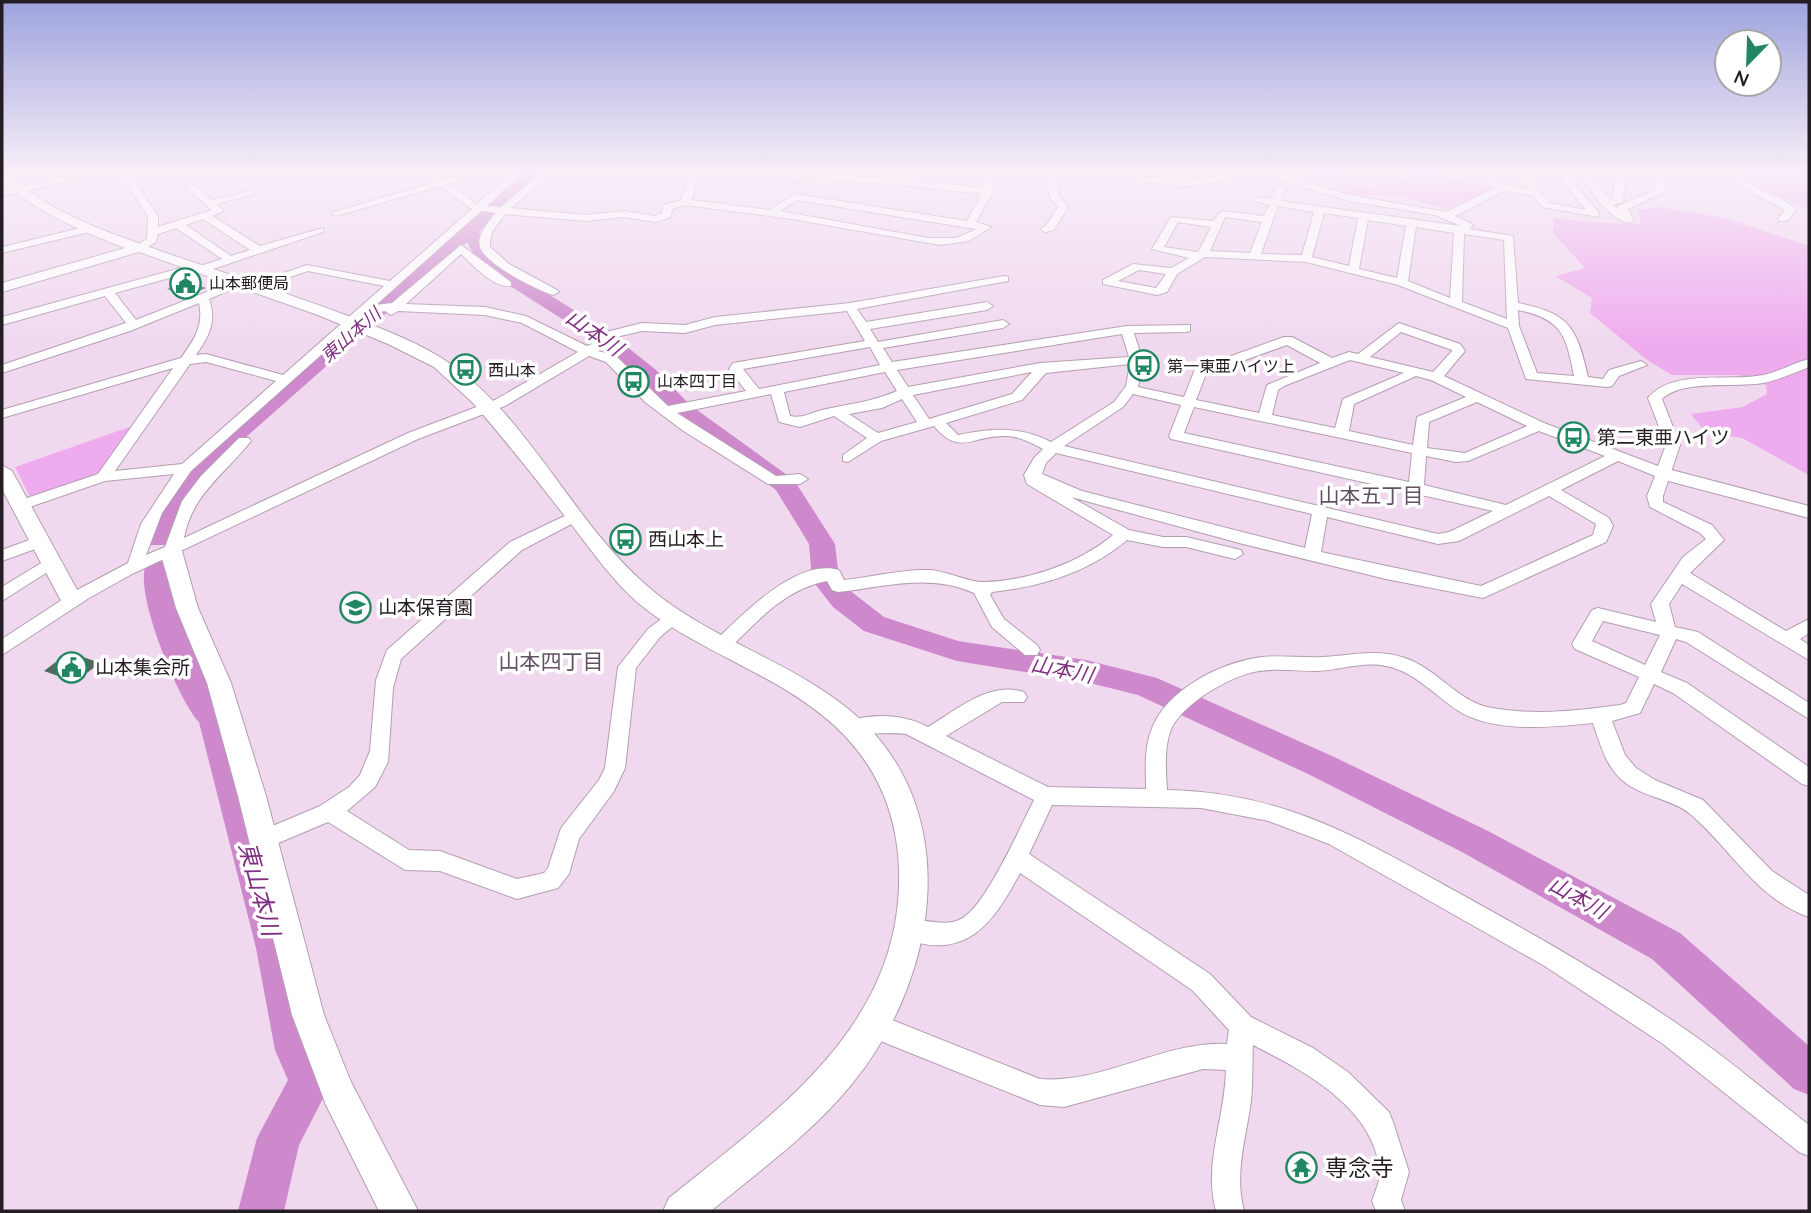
<svg xmlns="http://www.w3.org/2000/svg" width="1811" height="1213" viewBox="0 0 1811 1213" font-family="Quicksand,'Noto Sans JP',sans-serif">
	<style>
		.green { fill: #eeacee }
		.lines { fill: none; stroke-linecap: round; stroke-linejoin: round }
		.river { fill: #cd89cc; fill-rule: evenodd }
		.building { fill: #506a5d }
		.minor-casing { stroke: #b39eb2; stroke-width: 2 }
		.tertiary-casing { stroke: #b39eb2; stroke-width: 2 }
		.minor { fill: #fff; fill-rule: evenodd }
		.tertiary { fill: #fff; fill-rule: evenodd }
		.labels { text-anchor: middle; stroke-width: 7; stroke-linejoin: round; paint-order: stroke }
		.far-poi-label { font-size: 16px; fill: #251d24; stroke: #fff; text-anchor: start }
		.far-water-label { font-size: 18px; font-style: italic; fill: #803081; stroke: #fff }
		.poi-label { font-size: 19px; fill: #251d24; stroke: #fff; text-anchor: start }
		.water-label { font-size: 21px; font-style: italic; fill: #803081; stroke: #fff }
		.neighbourhood-label { font-size: 21px; fill: #635063; stroke: #fff }
		.near-poi-label { font-size: 23px; fill: #251d24; stroke: #fff; text-anchor: start }
		.near-water-label { font-size: 24px; font-style: italic; fill: #803081; stroke: #fff }
	</style>
	<rect width="100%" height="100%" fill="#f0d9ef"/>
	<g class="green">
		<path d="M1309 171 1366 177 1343 182 1350 186 1378 189 1379 178 1384 175 1429 185 1439 184 1395 171C1429 171 1459 181 1492 189L1445 209 1398 195H1351Z"/>
		<path d="M1755 171H1809V210L1760 187 1748 173Z"/>
		<path d="M1660 207 1724 218 1809 246V479L1807 474 1742 438 1705 432 1691 414 1743 407 1767 394 1766 385 1738 375H1672L1647 360 1590 313 1592 298 1555 276 1585 268 1553 233 1554 218 1583 222 1641 224 1638 210Z"/>
		<path d="M135 425 96 476 30 497 15 467Z"/>
	</g>
	<g class="lines">
		<g class="river">
			<path d="M523 171H539L479 232 495 261 606 330 656 370 690 405 794 480 835 544 839 578 853 593 884 617 958 641 1086 660 1157 678 1332 756 1486 830 1680 933 1809 1046V1095L1794 1089 1652 959 1462 852 1308 774 1138 695 1086 682 957 661 864 631 833 607 812 580 809 544 776 490 674 415 642 378 592 338 482 268 467 242 212 467 181 510 168 545H150L146 539 156 509 196 457 464 227Z"/>
			<path d="M156 560 165 563 169 569 174 605 214 698 229 717 294 948 316 1048 331 1083 299 1145 284 1211H238L257 1138 288 1080 275 1050 256 948 199 722C179 702 131 587 147 563Z"/>
		</g>
	</g>
	<g class="building">
		<path d="M187 281 206 288 187 296 167 289Z"/>
		<path d="M69 652 100 663 75 682 44 671Z"/>
	</g>
	<g class="lines">
		<defs>
			<g id="minor">
				<path d="M13 171H32L2 179V173Z"/>
				<path d="M96 171H115L2 196V190Z"/>
				<path d="M118 171H128L158 216V227L212 210 187 188 185 186 190 183 212 200 254 190V194L217 204 224 211 212 216 260 246 323 228V232L204 272 195 271 115 293 136 320 232 282H240V286L209 299C217 322 209 336 196 355L206 354 283 375 384 286 308 271 251 290 241 288 307 265 390 281 472 209 440 186 336 216 331 213 435 182 418 171H430L443 180 487 171H507L449 184 477 204 514 171H525L487 206 501 207 543 171H554L511 208 585 215 624 211 655 216 662 213 663 205 681 200 692 171H702L691 200 769 210 795 194 967 221 981 194 902 185 713 174 708 171C800 171 891 178 982 188L984 171H994L993 192 976 222 991 227 969 241 940 245 792 219 685 205 672 209 671 217 656 222 624 217 585 221 506 214C497 224 489 233 490 247L509 264 557 290 559 292 553 295C536 290 485 264 480 247 476 235 489 221 496 213L481 211 376 305 392 303 461 245 511 282V286C493 288 474 266 461 254L406 304 485 307 526 316 587 346 592 344 588 339 590 336 642 323 685 325 715 317 850 303 1004 276 1008 277V281L857 309 866 322 987 302 993 306 987 310 870 329 878 342 1003 320 1009 324 1003 328 883 348 892 362 1127 326 1190 325V331L1186 332 1134 333 1143 362 1138 387 1184 397 1195 369 1284 337H1292L1332 358 1349 352 1358 354 1399 323 1460 344 1465 351 1444 376 1544 423 1658 466 1666 445 1648 398C1673 368 1729 382 1763 375 1779 372 1793 363 1809 359V367C1794 373 1779 380 1763 383 1736 388 1682 379 1662 399L1680 445 1663 496V502L1712 525 1724 540 1690 573 1786 631 1809 619V633L1800 639 1809 645V660L1682 584 1669 604 1675 627 1698 632 1809 703V719L1686 642 1676 639 1661 672 1687 683 1809 767V786L1802 784 1673 693 1654 684 1640 713 1612 721 1625 755 1636 768 1655 780 1703 800 1772 871 1809 895V917C1756 899 1730 847 1689 813 1670 798 1641 797 1622 780 1605 765 1600 743 1593 723 1554 727 1498 733 1462 713 1436 698 1417 672 1386 666 1363 661 1340 670 1318 671 1298 671 1279 668 1259 671 1232 675 1180 704 1170 732 1164 750 1166 771 1167 790 1283 792 1359 838 1457 892 1533 934 1608 976 1679 1025 1724 1055 1766 1092 1809 1125V1156L1799 1152 1663 1044 1543 965 1329 844 1269 821 1201 808 1052 805 1029 854 1210 974 1251 1017 1313 1048 1348 1072 1389 1112 1393 1122 1409 1172 1401 1200 1405 1211H1376L1372 1201C1375 1192 1381 1179 1380 1170 1372 1106 1304 1071 1253 1045 1252 1063 1253 1082 1251 1101 1246 1139 1234 1173 1244 1211H1216C1203 1164 1225 1118 1226 1070L1203 1069 1064 1107 1040 1105 863 1034 859 1025 863 1016 872 1012 1040 1079C1104 1084 1163 1041 1227 1044L1229 1030 1192 990 1020 873C993 924 966 962 902 938L898 930 902 922C920 915 942 929 961 919 986 906 1020 827 1034 800L906 734C886 731 860 737 846 732L843 727 846 722C873 713 903 714 928 727 957 710 989 681 1024 692L1027 697 1024 702H1002L946 736 1048 787 1146 789C1146 770 1144 749 1151 731 1165 690 1221 662 1262 657 1281 655 1301 658 1321 657 1351 656 1375 648 1405 658 1435 668 1459 701 1487 707 1530 716 1577 711 1620 705L1626 703 1639 677 1575 649 1572 644 1592 610 1598 608 1656 622 1651 604 1683 557 1706 539 1700 533 1650 507 1647 496 1655 476 1618 461 1561 490 1609 518 1613 526 1606 542 1483 598 1386 579 1243 544 1071 497 1129 530 1163 537H1186L1241 550 1243 554 1235 559 1186 547H1163L1127 540C1089 572 1041 587 992 592L990 595 1004 619 1037 645 1040 650 1037 655H1025L992 627 974 593C929 573 885 587 838 592L832 590 827 581C785 589 757 621 727 651H715L712 646 715 641C742 615 796 558 839 570L844 580C872 577 901 569 930 570 946 571 972 583 983 582 1028 581 1078 564 1113 535L1027 484 1024 475 1034 458 1043 449C1031 443 1019 436 1006 436 972 435 960 457 934 426L881 441 848 462 843 461V455L867 438 834 416 800 427 779 422 771 394 677 413 776 476 800 474 808 479 800 484H768L682 430 645 402 606 362 589 356 505 406 418 439 132 574 89 598 2 655V639L77 590 128 563 141 524 174 474 105 481 21 510 13 505 15 502 98 474 173 368 2 418V410L181 358C194 339 204 327 199 303L130 331 2 373V365L126 323 105 296 2 325V317L188 266 197 267 222 259 176 228 158 234 156 242 143 250H135V246L147 239 148 216ZM797 200 969 228 977 229 956 238H928L780 211ZM203 219 250 250 231 256 186 225ZM385 311 391 315 398 311 485 315 522 323 578 352 495 400 408 433 184 538C192 494 225 474 251 441L249 438H239L201 476 182 501 165 547 146 555 162 513 191 471 367 314ZM847 311 865 341 733 363 729 369 746 391 668 406 616 356 598 351 606 344 603 340 642 331 685 333 715 325ZM1401 332 1452 350V351L1433 372 1370 357ZM1122 334 1129 357 1040 363 908 387 897 370ZM1287 345 1320 363 1267 385 1259 413 1196 400 1206 374ZM870 347 880 365 759 389 743 369ZM1350 360 1404 373 1343 399 1335 428 1272 415 1278 390 1284 386ZM206 362 276 381 182 464 115 471 190 364ZM1130 364 1126 386 1114 402 1051 442C1019 426 993 428 958 435L946 423 1022 400 1046 373ZM885 372 897 391C872 402 848 404 822 410 810 413 802 419 790 416L784 392ZM1032 372 1012 394 929 419 913 395ZM1416 376 1431 380 1466 397 1417 417 1413 445 1349 431 1354 404ZM1133 394 1181 405 1169 436 1171 439 1493 511 1449 532 1438 534 1064 446 1123 407ZM902 399 917 422 878 433 849 414 882 408ZM1477 402 1527 426 1465 453 1427 448 1429 422ZM1194 407 1412 453 1409 482 1184 433ZM1539 431 1605 456 1506 505 1424 485 1426 456 1456 462 1468 461ZM1056 453 1312 514 1305 548 1082 491 1042 474 1046 463ZM1549 496 1596 524 1593 535 1481 586 1321 552 1327 517 1438 544 1459 541ZM1603 621 1660 635 1645 665 1592 641Z"/>
				<path d="M1047 171H1057L1059 196 1068 207 1054 230 1045 232 1040 229 1046 226 1058 207 1049 196Z"/>
				<path d="M1074 171H1102L1183 181 1252 171 1273 172 1350 195 1446 212 1495 188 1480 171H1490L1500 184 1528 189 1514 171H1524L1549 203 1586 210 1554 171H1564L1599 213V217L1542 207 1533 195 1504 191 1455 216 1472 224 1473 226 1469 229 1513 236 1518 303C1570 313 1577 328 1588 377L1603 379 1609 370 1641 361 1647 365 1619 376 1612 386 1607 387 1526 379 1508 328 1398 285 1306 262 1205 257 1177 274 1167 292 1157 295 1103 284V280L1133 264 1171 268 1189 258 1152 249 1171 217 1213 221 1222 211 1264 216 1269 205 1252 200 1257 197 1271 199 1275 189 1280 186 1285 189 1280 201 1461 226 1435 215 1349 201 1273 178 1252 177 1183 187ZM1278 206 1314 212 1302 255 1261 254ZM1324 213 1358 218 1349 266 1312 257ZM1225 217 1262 222 1250 253 1210 251ZM1368 220 1406 226 1397 278 1359 269ZM1178 222 1211 227 1198 252 1164 247ZM1416 227 1454 233 1450 298 1408 281ZM1464 234 1504 240 1507 319 1462 302ZM1139 270 1166 274 1156 288 1118 281ZM1518 310C1562 319 1566 335 1574 376L1537 373 1519 326Z"/>
				<path d="M1344 171H1380C1372 176 1352 176 1344 171Z"/>
				<path d="M1577 171H1587L1609 199H1613L1616 171H1626L1623 202 1613 205 1618 209V206L1655 190 1657 171H1667L1665 192 1628 209 1634 220 1629 223C1605 217 1592 190 1577 171Z"/>
				<path d="M1727 171H1737C1750 192 1780 192 1796 210L1787 221H1779L1778 219 1785 210 1740 186Z"/>
				<path d="M89 226 93 227V231L2 253V247Z"/>
				<path d="M575 511 583 516 581 519 522 550 401 659 393 688 388 762 375 787 347 811 409 850 440 851 517 879 544 873 548 868 561 828 599 780 605 768 618 667 648 629 669 613H681L684 617 660 637 636 668 625 768 614 791 579 839 569 874 558 888 517 899 440 871 405 870 328 822 264 849 256 847 253 840 256 833 320 806 349 787 360 775 370 751 376 680 387 650 510 542Z"/>
				<path d="M40 536 48 541 46 545 2 561V550Z"/>
				<path d="M51 557 59 562 57 566 2 601V587Z"/>
			</g>
			<g id="tertiary">
				<path d="M2 171C16 178 28 191 42 200 63 213 85 223 108 232 187 262 269 286 348 316 383 329 421 343 452 365 534 424 575 527 653 591 716 643 801 664 861 720 966 819 935 984 851 1085 811 1134 759 1171 711 1211H663L669 1198C778 1110 904 1025 899 868 897 817 880 773 845 736 788 676 700 655 637 602 612 580 592 551 571 524 539 483 507 442 473 403L434 367 388 344 318 315 139 252 2 292V283L125 248C81 231 38 213 2 181Z"/>
				<path d="M2 465 12 471 82 599 79 604H63L60 599 2 489Z"/>
				<path d="M1664 468 1809 506V518L1657 478 1654 474 1657 470Z"/>
				<path d="M171 544 182 551 198 608 231 683 266 796 324 1015 351 1082 418 1211H379L326 1105 292 1015 238 796 207 683 176 608 160 551Z"/>
			</g>
		</defs>
		<use href="#minor" class="minor-casing"/>
		<use href="#tertiary" class="tertiary-casing"/>
		<use href="#minor" class="minor"/>
		<use href="#tertiary" class="tertiary"/>
	</g>
	<linearGradient id="sky" x2="0" y2="1"><stop stop-color="#9da3dd"/><stop offset="0.5" stop-color="#f8eef8"/><stop offset="1" stop-color="#f8eef8" stop-opacity="0"/></linearGradient>
	<rect width="1811" height="341" fill="url(#sky)"/>
	<defs>
		<symbol id="civic-ring" viewBox="-11 -11 22 22"><circle r="9.5" fill="#fff" stroke="#218762" stroke-width="1.5"/><path d="M-.6-6.5H3V-4.5H.6V-3L4-1V1h2V6H-6V1h2V-1L-.6-3ZM-1.2 2.5V6h2.4V2.5Z" fill="#218762"/></symbol>
		<symbol id="bus-ring" viewBox="-11 -11 22 22"><circle r="9.5" fill="#fff" stroke="#218762" stroke-width="1.5"/><path d="M-5-6H5V4H4V6H2V4H-2V6H-4V4H-5ZM-3.5-4V0h7V-4ZM-3.5 1.2v1.5H-2V1.2ZM2 1.2v1.5H3.5V1.2Z" fill="#218762"/></symbol>
		<symbol id="school-ring" viewBox="-11 -11 22 22"><circle r="9.5" fill="#fff" stroke="#218762" stroke-width="1.5"/><path d="M0-5L7-2L0 1L-7-2ZM-4 1L0 2.5L4 1V4Q0 6-4 4Z" fill="#218762"/></symbol>
		<symbol id="temple-ring" viewBox="-11 -11 22 22"><circle r="9.5" fill="#fff" stroke="#218762" stroke-width="1.5"/><path d="M0-6L5-2H3V0L6.5 2.5H4V6H1.5V3h-3V6H-4V2.5H-6.5L-3 0V-2H-5Z" fill="#218762"/></symbol>
	</defs>
	<g fill-rule="evenodd">
		<use href="#civic-ring" x="168" y="266" width="35" height="35"/>
		<use href="#bus-ring" x="1126" y="348" width="35" height="35"/>
		<use href="#bus-ring" x="448" y="352" width="35" height="35"/>
		<use href="#bus-ring" x="616" y="364" width="35" height="35"/>
		<use href="#bus-ring" x="1556" y="420" width="35" height="35"/>
		<use href="#bus-ring" x="608" y="522" width="35" height="35"/>
		<use href="#school-ring" x="338" y="590" width="35" height="35"/>
		<use href="#civic-ring" x="54" y="650" width="35" height="35"/>
		<use href="#temple-ring" x="1284" y="1150" width="35" height="35"/>
	</g>
	<g class="labels">
		<g class="far-poi-label">
			<text x="209" y="289">山本郵便局</text>
			<text x="1167" y="372">第一東亜ハイツ上</text>
			<text x="488" y="376">西山本</text>
			<text x="657" y="387">山本四丁目</text>
		</g>
		<g class="far-water-label">
			<text transform="translate(351 335) rotate(-41)" y="6">東山本川</text>
		</g>
		<g class="poi-label">
			<text x="1597" y="444">第二東亜ハイツ</text>
			<text x="648" y="546">西山本上</text>
			<text x="378" y="614">山本保育園</text>
			<text x="95" y="674">山本集会所</text>
		</g>
		<g class="water-label">
			<text transform="translate(594 333) rotate(35)" y="7">山本川</text>
			<text transform="translate(1062 670) rotate(11)" y="7">山本川</text>
			<text transform="translate(1578 898) rotate(29)" y="7">山本川</text>
		</g>
		<g class="neighbourhood-label">
			<text x="1371" y="503">山本五丁目</text>
			<text x="551" y="669">山本四丁目</text>
		</g>
		<g class="near-poi-label">
			<text x="1325" y="1176">専念寺</text>
		</g>
		<g class="near-water-label">
			<text transform="translate(259 889) rotate(75)" y="8">東山本川</text>
		</g>
	</g>
	<rect width="1811" height="1213" fill="none" stroke="#251d24" stroke-width="7"/>
	<g transform="translate(1748 63) rotate(203)"><circle r="33" fill="#ffffff" stroke="#a8a5a7" stroke-width="2"/>
	<path d="M0-5L12 26L0 18L-12 26Z" fill="#218762"/>
	<text y="-10" font-size="19" font-weight="bold" text-anchor="middle" fill="#251d24">N</text>
	</g>
</svg>
